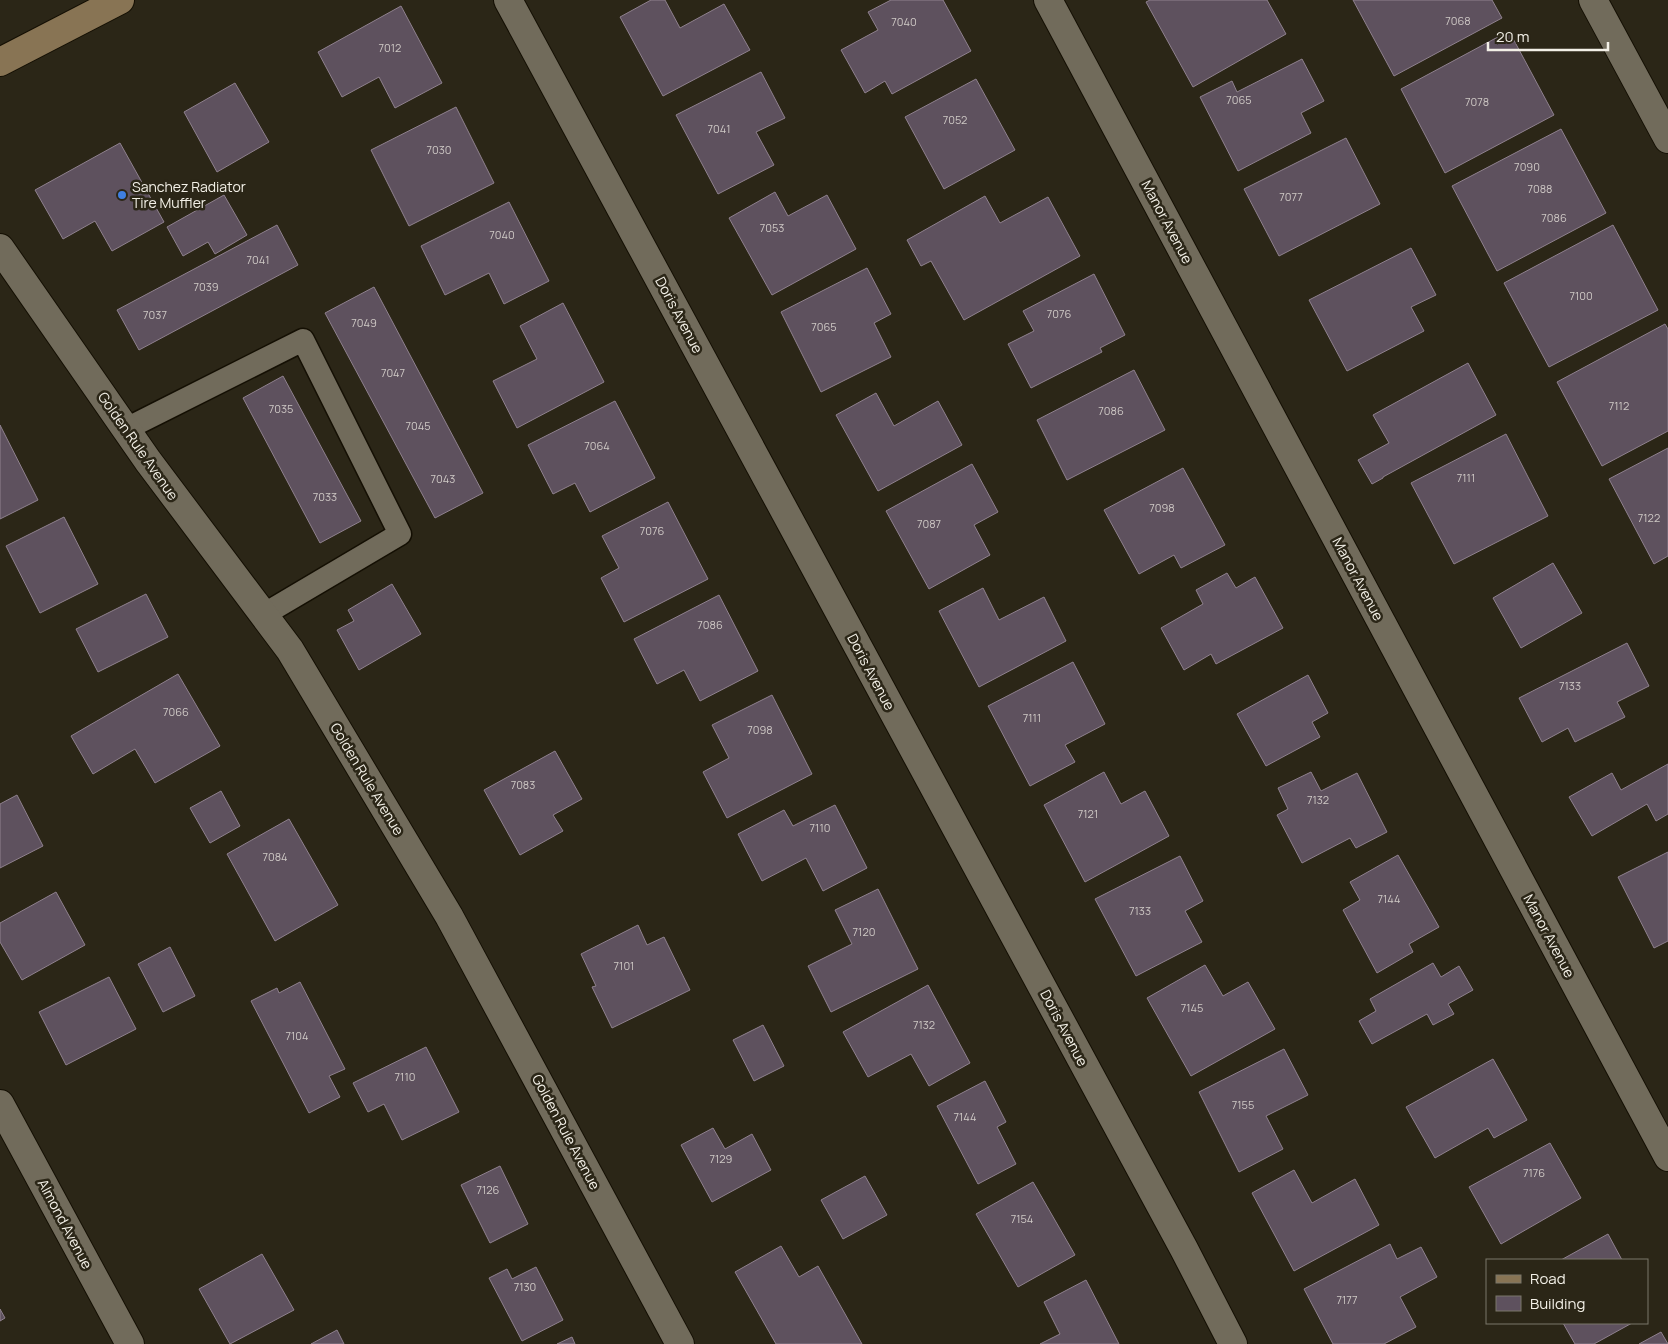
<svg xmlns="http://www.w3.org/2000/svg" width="1668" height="1344" viewBox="0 0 1668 1344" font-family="Manrope,sans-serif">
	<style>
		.building { fill: #5e515e; stroke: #8f818e }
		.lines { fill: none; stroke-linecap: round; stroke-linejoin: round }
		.service-casing { stroke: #140f03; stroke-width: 25 }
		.minor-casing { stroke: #140f03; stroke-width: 30 }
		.secondary-casing { stroke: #140f03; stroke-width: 30 }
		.service { stroke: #716b5b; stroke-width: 22 }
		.minor { stroke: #716b5b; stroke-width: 28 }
		.secondary { stroke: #887454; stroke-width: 28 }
		.shop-dot { fill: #3f7fe0; stroke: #2b2617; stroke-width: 2 }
		.labels { text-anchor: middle; stroke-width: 5; stroke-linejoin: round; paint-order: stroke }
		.number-label { font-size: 11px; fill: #cec8c5 }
		.poi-label { font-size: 14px; fill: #f3f0e7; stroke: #2b2617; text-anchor: start }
		.street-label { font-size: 14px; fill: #f3f0e7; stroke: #2b2617 }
	</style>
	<rect width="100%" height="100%" fill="#2b2617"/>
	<g class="building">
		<path d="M651 0H665L680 28 724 4 750 50 663 96 620 17Z"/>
		<path d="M891 0H943L971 51 892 94 885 81 865 93 841 50 878 30 868 12Z"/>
		<path d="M1150 0H1267L1286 34 1193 87 1146 2Z"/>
		<path d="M1353 0H1492L1502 18 1394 76Z"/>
		<path d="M401 6 442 83 395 108 379 77 342 97 318 52Z"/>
		<path d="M1509 31 1554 115 1445 173 1401 89Z"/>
		<path d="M1302 59 1324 101 1301 113 1311 133 1238 171 1200 97 1232 81 1237 92Z"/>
		<path d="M761 72 785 118 756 132 774 165 718 194 676 115Z"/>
		<path d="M976 79 1015 150 944 189 905 117Z"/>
		<path d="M235 83 269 142 217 172 184 112Z"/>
		<path d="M456 107 494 183 409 226 371 150Z"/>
		<path d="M1561 129 1606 213 1497 271 1452 186Z"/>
		<path d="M1346 138 1380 204 1279 256 1244 189Z"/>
		<path d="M120 143 164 222 112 251 95 221 63 239 35 190Z"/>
		<path d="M775 192 788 216 827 195 856 249 772 295 729 218Z"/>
		<path d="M224 195 247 235 215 254 208 242 183 256 167 227Z"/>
		<path d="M985 196 1000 223 1048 197 1080 256 964 320 931 261 921 266 907 240Z"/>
		<path d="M509 202 549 281 504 304 489 273 445 295 421 246Z"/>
		<path d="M277 225 298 265 139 350 117 310Z"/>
		<path d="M1613 225 1658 310 1549 367 1504 283Z"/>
		<path d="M1411 248 1436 295 1411 307 1424 331 1347 371 1309 300Z"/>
		<path d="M867 268 891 314 874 323 891 357 821 392 781 312Z"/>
		<path d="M1094 274 1125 335 1100 348 1102 352 1031 388 1008 344 1034 331 1023 311Z"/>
		<path d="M374 287 483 493 435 518 325 313Z"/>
		<path d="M563 303 604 382 517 428 493 381 537 359 520 326Z"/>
		<path d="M1665 324 1668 329V431L1602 466 1557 382Z"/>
		<path d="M1468 363 1496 415 1383 477V478L1372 484 1358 460 1389 443 1373 415Z"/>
		<path d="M1134 370 1165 430 1067 480 1037 420Z"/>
		<path d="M283 376 361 521 320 543 243 398Z"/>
		<path d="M876 393 894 426 938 401 962 445 878 491 836 415Z"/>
		<path d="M615 401 655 478 590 512 575 483 553 494 528 445Z"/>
		<path d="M0 425 38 500 0 519Z"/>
		<path d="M1506 434 1548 516 1454 564 1411 483Z"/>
		<path d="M1668 448V556L1654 564 1609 479Z"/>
		<path d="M972 464 998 512 974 525 990 555 929 589 886 511Z"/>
		<path d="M1183 468 1225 545 1181 568 1174 555 1139 574 1104 510Z"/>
		<path d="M668 502 708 579 624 622 601 578 619 568 602 536Z"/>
		<path d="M64 517 98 584 40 613 6 546Z"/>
		<path d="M1553 563 1582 613 1521 648 1493 598Z"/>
		<path d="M1227 573 1236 588 1255 577 1283 628 1216 664 1211 654 1184 670 1161 628 1203 604 1196 590Z"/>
		<path d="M392 584 421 634 359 670 337 630 354 621 348 610Z"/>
		<path d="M983 588 999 620 1044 597 1066 641 979 687 939 611Z"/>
		<path d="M146 594 168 637 98 672 76 629Z"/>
		<path d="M719 595 758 671 700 701 684 670 657 684 634 639Z"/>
		<path d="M1627 643 1649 686 1617 702 1625 717 1575 742 1568 728 1542 742 1519 698Z"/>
		<path d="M1073 662 1105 724 1065 745 1075 762 1030 786 988 706Z"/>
		<path d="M178 674 220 746 155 783 135 749 93 774 71 736Z"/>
		<path d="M1308 675 1328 713 1312 722 1320 737 1266 766 1237 714Z"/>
		<path d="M772 695 812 774 727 818 703 772 729 758 712 725Z"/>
		<path d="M555 751 582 799 553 815 563 831 520 855 484 790Z"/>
		<path d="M1668 764V814L1656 821 1647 804 1592 836 1569 797 1612 773 1621 790Z"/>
		<path d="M1104 772 1121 804 1145 791 1169 836 1085 882 1044 805Z"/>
		<path d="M1311 772 1321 791 1357 773 1387 832 1356 848 1350 838 1302 863 1277 815 1288 809 1278 788Z"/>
		<path d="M221 791 240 826 210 843 190 808Z"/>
		<path d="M17 795 43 846 0 868V804Z"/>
		<path d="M835 805 867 868 823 891 806 858 762 881 738 834 784 810 793 826Z"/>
		<path d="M289 819 338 905 275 941 227 854Z"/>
		<path d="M1668 852V941L1654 948 1618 877Z"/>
		<path d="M1398 855 1439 927 1409 944 1413 952 1377 973 1343 910 1360 900 1350 882Z"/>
		<path d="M1180 856 1203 901 1185 911 1202 942 1136 976 1095 899Z"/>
		<path d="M878 889 918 969 831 1012 808 966 852 944 835 910Z"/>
		<path d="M56 892 85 945 22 980 0 942V923Z"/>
		<path d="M638 925 647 945 664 937 690 990 612 1028 592 987 596 986 581 954Z"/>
		<path d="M170 947 195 996 163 1012 138 964Z"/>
		<path d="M1433 963 1441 977 1459 966 1473 990 1448 1004 1454 1014 1433 1025 1427 1014 1372 1044 1359 1021 1376 1011 1370 999Z"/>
		<path d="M1205 965 1223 996 1248 982 1275 1029 1191 1076 1147 998Z"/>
		<path d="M109 977 136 1029 66 1065 39 1012Z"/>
		<path d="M300 982 345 1069 329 1076 340 1097 309 1113 251 1001 277 988 279 993Z"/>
		<path d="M928 985 970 1063 929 1086 911 1054 868 1077 843 1032Z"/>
		<path d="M763 1025 784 1066 754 1081 733 1040Z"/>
		<path d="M426 1047 459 1112 402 1140 384 1104 368 1112 353 1083Z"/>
		<path d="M1284 1049 1308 1095 1266 1116 1283 1149 1239 1172 1199 1092Z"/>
		<path d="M1493 1059 1527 1120 1494 1138 1488 1128 1435 1158 1406 1107Z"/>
		<path d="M985 1081 1006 1122 997 1127 1016 1164 978 1184 937 1106Z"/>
		<path d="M713 1128 725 1149 752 1134 771 1170 712 1202 681 1145Z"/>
		<path d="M1550 1143 1581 1198 1501 1244 1469 1187Z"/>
		<path d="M500 1166 528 1224 490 1243 461 1185Z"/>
		<path d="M1294 1170 1312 1203 1355 1179 1379 1225 1294 1271 1252 1193Z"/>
		<path d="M865 1176 887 1215 843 1239 821 1200Z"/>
		<path d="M1033 1182 1075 1255 1018 1287 976 1214Z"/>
		<path d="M1608 1234 1622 1260H1561Z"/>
		<path d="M1390 1244 1397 1259 1421 1247 1437 1277 1400 1297 1416 1327 1384 1344H1333L1304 1289Z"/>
		<path d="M781 1246 799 1277 818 1266 862 1344H776L735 1272Z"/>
		<path d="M262 1254 294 1310 230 1344 199 1289Z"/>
		<path d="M536 1267 563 1320 522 1341 489 1278 507 1269 512 1279Z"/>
		<path d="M1086 1280 1119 1344H1040L1060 1334 1044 1302Z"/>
		<path d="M0 1309 5 1318 0 1321Z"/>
		<path d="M1563 1323H1632L1594 1344H1575Z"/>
		<path d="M337 1330 344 1344H311Z"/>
		<path d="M1661 1332 1668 1344H1639Z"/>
		<path d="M572 1337 575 1344H557Z"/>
	</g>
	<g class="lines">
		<defs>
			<path id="service" d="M126 429 303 340 400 534 263 615"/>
			<g id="minor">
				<path d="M508 0 1184 1249 1233 1344"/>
				<path d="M1048 0 1668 1157"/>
				<path d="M1593 0 1668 139"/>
				<path d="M0 248 148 461 290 650 449 916 680 1344"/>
				<path d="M0 1104 130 1344"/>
			</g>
			<path id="secondary" d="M0 62 120 0"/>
		</defs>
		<use href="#service" class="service-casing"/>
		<use href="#minor" class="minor-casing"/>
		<use href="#secondary" class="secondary-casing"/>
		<use href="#service" class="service"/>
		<use href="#minor" class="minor"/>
		<use href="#secondary" class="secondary"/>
	</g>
	<circle class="shop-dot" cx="122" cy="195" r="5"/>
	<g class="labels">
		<g class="number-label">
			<text x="1458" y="25">7068</text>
			<text x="904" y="26">7040</text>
			<text x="390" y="52">7012</text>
			<text x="1239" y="104">7065</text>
			<text x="1477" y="106">7078</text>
			<text x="955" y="124">7052</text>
			<text x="719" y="133">7041</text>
			<text x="439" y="154">7030</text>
			<text x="1527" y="171">7090</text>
			<text x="1540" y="193">7088</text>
			<text x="1291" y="201">7077</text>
			<text x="1554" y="222">7086</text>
			<text x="772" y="232">7053</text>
			<text x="502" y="239">7040</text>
			<text x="258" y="264">7041</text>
			<text x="206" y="291">7039</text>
			<text x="1581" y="300">7100</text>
			<text x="1059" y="318">7076</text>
			<text x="155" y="319">7037</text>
			<text x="364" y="327">7049</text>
			<text x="824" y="331">7065</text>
			<text x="393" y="377">7047</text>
			<text x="1619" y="410">7112</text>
			<text x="281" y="413">7035</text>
			<text x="1111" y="415">7086</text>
			<text x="418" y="430">7045</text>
			<text x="597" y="450">7064</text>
			<text x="1466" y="482">7111</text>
			<text x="443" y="483">7043</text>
			<text x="325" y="501">7033</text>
			<text x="1162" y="512">7098</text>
			<text x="1649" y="522">7122</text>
			<text x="929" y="528">7087</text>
			<text x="652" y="535">7076</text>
			<text x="710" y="629">7086</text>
			<text x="1570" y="690">7133</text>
			<text x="176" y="716">7066</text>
			<text x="1032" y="722">7111</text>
			<text x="760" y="734">7098</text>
			<text x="523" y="789">7083</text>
			<text x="1318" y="804">7132</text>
			<text x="1088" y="818">7121</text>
			<text x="820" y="832">7110</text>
			<text x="275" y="861">7084</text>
			<text x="1389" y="903">7144</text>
			<text x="1140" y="915">7133</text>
			<text x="864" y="936">7120</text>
			<text x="624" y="970">7101</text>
			<text x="1192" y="1012">7145</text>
			<text x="924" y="1029">7132</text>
			<text x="297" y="1040">7104</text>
			<text x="405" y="1081">7110</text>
			<text x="1243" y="1109">7155</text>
			<text x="965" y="1121">7144</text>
			<text x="721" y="1163">7129</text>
			<text x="1534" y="1177">7176</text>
			<text x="488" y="1194">7126</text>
			<text x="1022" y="1223">7154</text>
			<text x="525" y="1291">7130</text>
			<text x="1347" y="1304">7177</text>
		</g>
		<g class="poi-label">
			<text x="132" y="192">Sanchez Radiator<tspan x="132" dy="16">Tire Muffler</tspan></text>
		</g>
		<g class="street-label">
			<text transform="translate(1167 222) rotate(62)" y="5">Manor Avenue</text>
			<text transform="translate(679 315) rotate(62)" y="5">Doris Avenue</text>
			<text transform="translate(138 446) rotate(55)" y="5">Golden Rule Avenue</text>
			<text transform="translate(1358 579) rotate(62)" y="5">Manor Avenue</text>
			<text transform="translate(871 672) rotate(62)" y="5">Doris Avenue</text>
			<text transform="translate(367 779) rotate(59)" y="5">Golden Rule Avenue</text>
			<text transform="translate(1549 936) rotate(62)" y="5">Manor Avenue</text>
			<text transform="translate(1064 1028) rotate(62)" y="5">Doris Avenue</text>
			<text transform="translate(566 1132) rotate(62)" y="5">Golden Rule Avenue</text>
			<text transform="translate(65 1224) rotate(62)" y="5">Almond Avenue</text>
		</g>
	</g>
	<rect x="1486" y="1259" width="162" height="65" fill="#2b2617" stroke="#7b776a"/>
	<rect x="1496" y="1275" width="25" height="8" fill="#887454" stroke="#7b776a"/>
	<text x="1530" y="1284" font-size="15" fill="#f3f0e7">Road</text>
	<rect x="1496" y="1296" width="25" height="15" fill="#5e515e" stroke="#7b776a"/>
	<text x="1530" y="1309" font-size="15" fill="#f3f0e7">Building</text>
	<path d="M1488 42v8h120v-8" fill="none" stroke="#f3f0e7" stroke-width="2.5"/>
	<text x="1496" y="42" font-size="15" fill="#f3f0e7" stroke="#2b2617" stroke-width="4" paint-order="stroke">20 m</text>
</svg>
